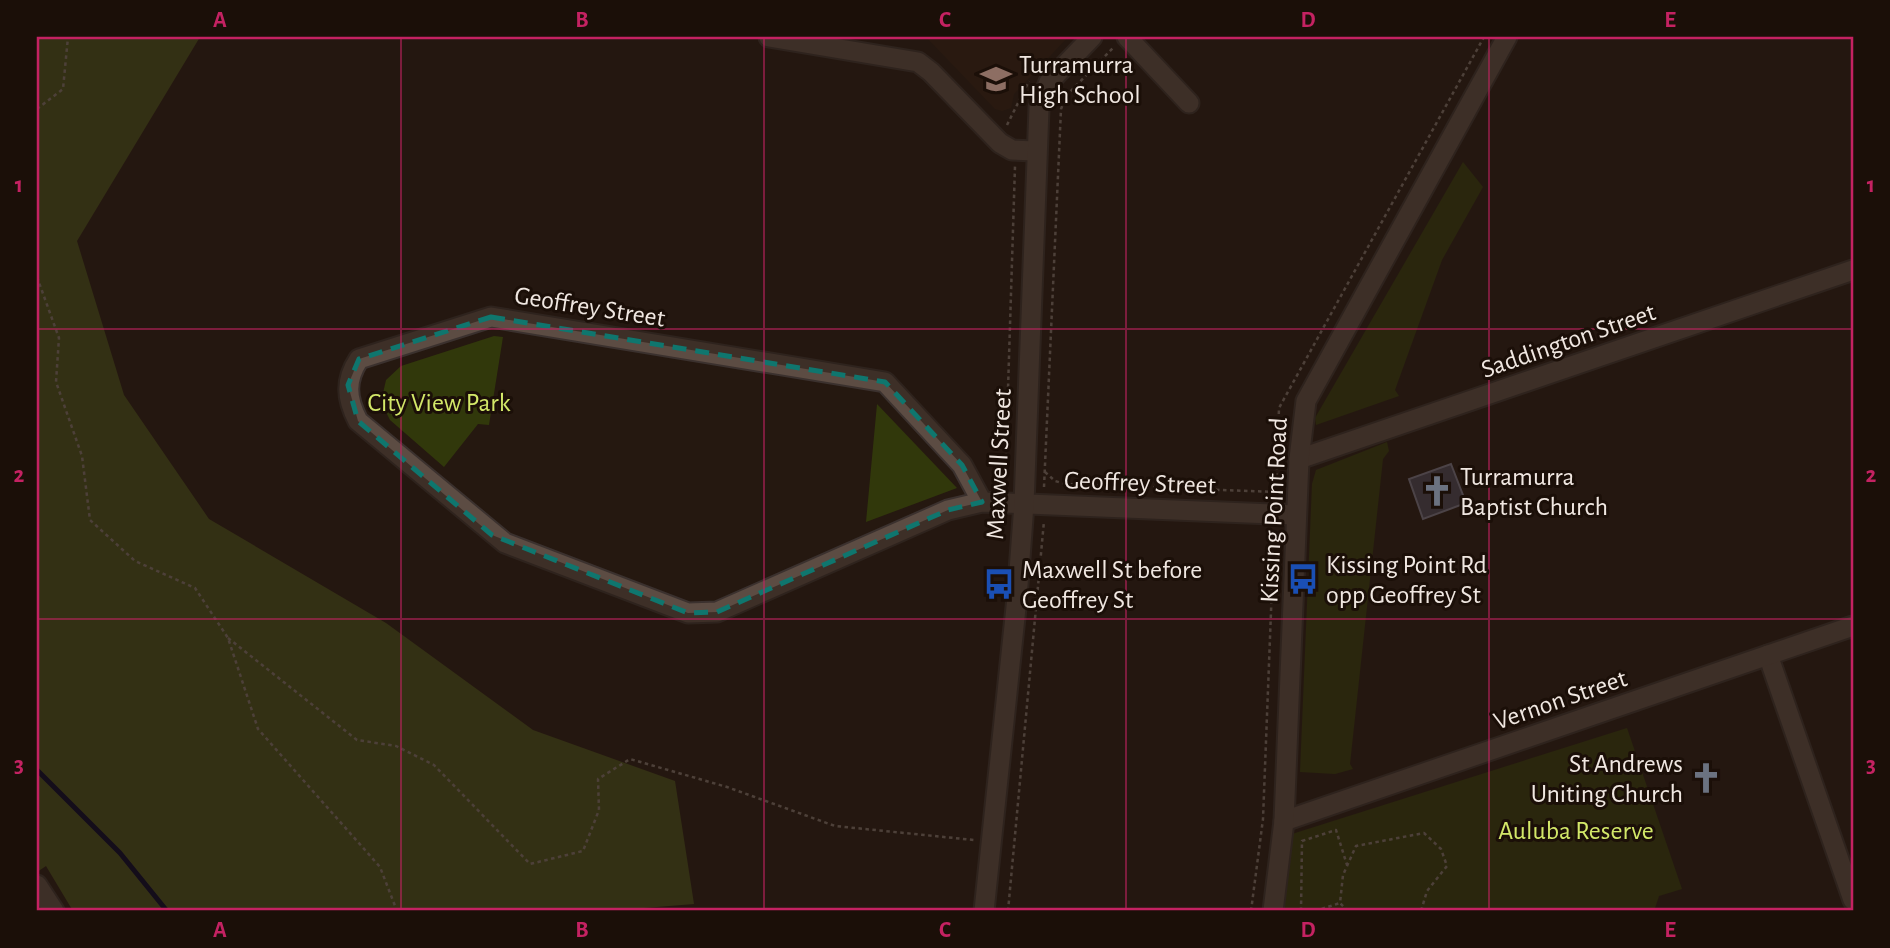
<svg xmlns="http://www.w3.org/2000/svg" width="1890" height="948" viewBox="0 0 1890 948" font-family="'Alegreya Sans',sans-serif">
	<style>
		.built { fill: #2f1c11 }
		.green { fill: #31380b }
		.forest { fill: #464e1a }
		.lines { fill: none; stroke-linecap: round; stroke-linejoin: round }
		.stream { stroke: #000027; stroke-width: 5 }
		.building { fill: #494655; stroke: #7c798a; stroke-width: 2 }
		.minor-casing { stroke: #3b312e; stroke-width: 23 }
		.tertiary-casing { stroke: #3b312e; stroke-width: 23 }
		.secondary-casing { stroke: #3b312e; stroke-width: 23 }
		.path { stroke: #7e726b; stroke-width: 2.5; stroke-dasharray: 3.5 3.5; stroke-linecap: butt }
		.minor { stroke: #5c4c43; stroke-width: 19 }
		.tertiary { stroke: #5c4c43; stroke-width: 19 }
		.secondary { stroke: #5c4c43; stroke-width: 19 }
		.marked { fill: none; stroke: #0f766e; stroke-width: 5; stroke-dasharray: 14 9; stroke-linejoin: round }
		.grid { fill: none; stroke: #c42262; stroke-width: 2; stroke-opacity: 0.55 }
		.labels { text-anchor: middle; stroke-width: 6; stroke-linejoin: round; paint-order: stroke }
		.poi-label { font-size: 26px; fill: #f0e7e1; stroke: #1b0f08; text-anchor: start }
		.street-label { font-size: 26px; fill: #f0e7e1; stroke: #1b0f08 }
		.park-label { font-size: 26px; fill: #d3e869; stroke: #1b0f08 }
		.neatline { fill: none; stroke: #c42262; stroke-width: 2.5 }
		.grid-label { font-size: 23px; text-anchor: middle; font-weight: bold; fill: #c42262 }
	</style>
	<rect width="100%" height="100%" fill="#251810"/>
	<path class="built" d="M926 37H1068L1014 94 1011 108 1002 111 995 109Z"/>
	<g class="green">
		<path d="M1463 162 1483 187 1442 260 1395 390 1399 396 1316 425 1315 418Z"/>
		<path d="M494 336 503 337 489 425 478 424 444 467 390 420 381 402 386 380 401 366Z"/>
		<path d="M877 404 957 488 866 522Z"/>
		<path d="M1387 442 1389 451 1383 459 1350 764 1353 769 1335 774 1300 772 1312 484 1316 470Z"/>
		<path d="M1627 728 1682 889 1659 896 1654 911H1284L1292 834Z"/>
	</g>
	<path class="forest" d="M37 37H200L77 241 124 395 209 519 386 623 533 730 675 781 694 904 607 911H73L46 866 37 872Z"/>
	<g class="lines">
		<path class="stream" d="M37 770 120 853 167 911"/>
	</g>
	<path class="building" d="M1451 464 1466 503 1423 519 1409 479Z"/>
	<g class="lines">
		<defs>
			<g id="minor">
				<path d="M769 37 918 62 931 72 1000 143 1012 150 1036 151"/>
				<path d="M1127 37 1189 103"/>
				<path d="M1299 459 1853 270"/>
				<path d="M982 502 962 465 885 382 491 317 359 359C345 380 346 398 358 421L505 543 688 613 717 612 948 510 982 502 1296 515"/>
				<path d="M1768 655 1853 900"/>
				<path d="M1284 821 1853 626"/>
				<path d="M984 911 1017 598 1024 504 1039 108 1049 82 1092 37"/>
			</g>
			<path id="tertiary" d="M1273 911 1284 821 1299 459 1306 401 1507 37"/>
			<path id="secondary" d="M37 885 54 911"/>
		</defs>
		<use href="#minor" class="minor-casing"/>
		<use href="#tertiary" class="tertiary-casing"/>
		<use href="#secondary" class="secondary-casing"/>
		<g class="path">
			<path d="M37 109 63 89 68 37"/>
			<path d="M1007 125 1029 81"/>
			<path d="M37 277 59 338 56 382 82 456 90 520 135 561 195 588 228 638 258 729 380 867 397 911"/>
			<path d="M1045 472 1055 481 1065 484 1275 492"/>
			<path d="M1005 485 1015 166"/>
			<path d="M1044 487 1061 109 1066 96 1113 48"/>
			<path d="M1276 498 1279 408 1484 37"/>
			<path d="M228 638 357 740 396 746 434 765 530 864 583 851 599 810 598 779 630 759 727 787 835 826 974 840"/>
			<path d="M1008 911 1044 521"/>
			<path d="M1251 911 1263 819 1274 534"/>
			<path d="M1301 911 1302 841 1336 830 1347 865"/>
			<path d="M1315 911 1340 903"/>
			<path d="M1348 911 1340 903 1343 875 1356 846 1424 833 1441 849 1447 866 1427 891 1421 911"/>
		</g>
		<use href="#minor" class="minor"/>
		<use href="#tertiary" class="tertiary"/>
		<use href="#secondary" class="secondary"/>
	</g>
	<path d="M0 0H1890V948H0ZM491 317 885 382 962 465 982 502 948 510 717 612 688 613 492 535 358 421 348 385 359 359Z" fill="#251810" fill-opacity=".55" fill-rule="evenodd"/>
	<path class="marked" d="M491 317 885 382 962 465 982 502 948 510 717 612 688 613 492 535 358 421 348 385 359 359Z"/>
	<path class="grid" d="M401 37V911M764 37V911M1126 37V911M1489 37V911M37 329H1853M37 619H1853"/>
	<defs>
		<symbol id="school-bare" viewBox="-9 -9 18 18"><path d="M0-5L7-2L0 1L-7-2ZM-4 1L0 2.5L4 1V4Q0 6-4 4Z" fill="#8d6e63" stroke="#1b0f08" stroke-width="2.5" paint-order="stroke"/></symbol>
		<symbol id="church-bare" viewBox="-9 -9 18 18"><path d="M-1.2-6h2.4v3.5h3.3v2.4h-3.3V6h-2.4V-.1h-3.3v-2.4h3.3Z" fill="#6b7280" stroke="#1b0f08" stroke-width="2.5" paint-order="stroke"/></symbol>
		<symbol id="bus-bare" viewBox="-9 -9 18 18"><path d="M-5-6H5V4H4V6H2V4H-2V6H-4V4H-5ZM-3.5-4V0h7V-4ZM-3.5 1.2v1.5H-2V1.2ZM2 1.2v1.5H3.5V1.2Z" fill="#1a4fb4" stroke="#1b0f08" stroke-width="2.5" paint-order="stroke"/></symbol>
	</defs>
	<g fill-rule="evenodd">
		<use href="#school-bare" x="974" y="57" width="44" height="44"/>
		<use href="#church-bare" x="1415" y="469" width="44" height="44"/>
		<use href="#bus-bare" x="1281" y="557" width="44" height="44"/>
		<use href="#bus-bare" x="977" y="562" width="44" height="44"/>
		<use href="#church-bare" x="1684" y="756" width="44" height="44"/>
	</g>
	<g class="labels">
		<g class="poi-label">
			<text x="1019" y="73">Turramurra<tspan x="1019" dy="30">High School</tspan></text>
			<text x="1460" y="485">Turramurra<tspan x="1460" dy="30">Baptist Church</tspan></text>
			<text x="1326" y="573">Kissing Point Rd<tspan x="1326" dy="30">opp Geoffrey St</tspan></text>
			<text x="1022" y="578">Maxwell St before<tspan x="1022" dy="30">Geoffrey St</tspan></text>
			<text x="1683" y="772" text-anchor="end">St Andrews<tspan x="1683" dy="30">Uniting Church</tspan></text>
		</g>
		<g class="street-label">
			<text transform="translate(590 306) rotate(9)" y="9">Geoffrey Street</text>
			<text transform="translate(1568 340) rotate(-19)" y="9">Saddington Street</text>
			<text transform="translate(998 464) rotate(-87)" y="9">Maxwell Street</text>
			<text transform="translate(1140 482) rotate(2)" y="9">Geoffrey Street</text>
			<text transform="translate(1273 510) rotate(-87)" y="9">Kissing Point Road</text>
			<text transform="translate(1560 699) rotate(-19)" y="9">Vernon Street</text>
		</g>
		<g class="park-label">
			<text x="439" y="411">City View Park</text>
			<text x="1576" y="839">Auluba Reserve</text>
		</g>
	</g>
	<rect width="1890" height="948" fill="none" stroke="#1b0f08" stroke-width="77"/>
	<rect x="38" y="38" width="1814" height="871" class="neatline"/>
	<g class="grid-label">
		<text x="220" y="27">A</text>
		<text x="582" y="27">B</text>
		<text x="945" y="27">C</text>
		<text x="1308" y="27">D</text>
		<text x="1670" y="27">E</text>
		<text x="19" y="192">1</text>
		<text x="1871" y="192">1</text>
		<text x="19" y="482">2</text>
		<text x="1871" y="482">2</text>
		<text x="19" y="772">3</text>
		<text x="1871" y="772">3</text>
		<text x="220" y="937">A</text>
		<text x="582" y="937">B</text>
		<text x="945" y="937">C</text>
		<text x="1308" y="937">D</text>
		<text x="1670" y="937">E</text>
	</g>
</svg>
